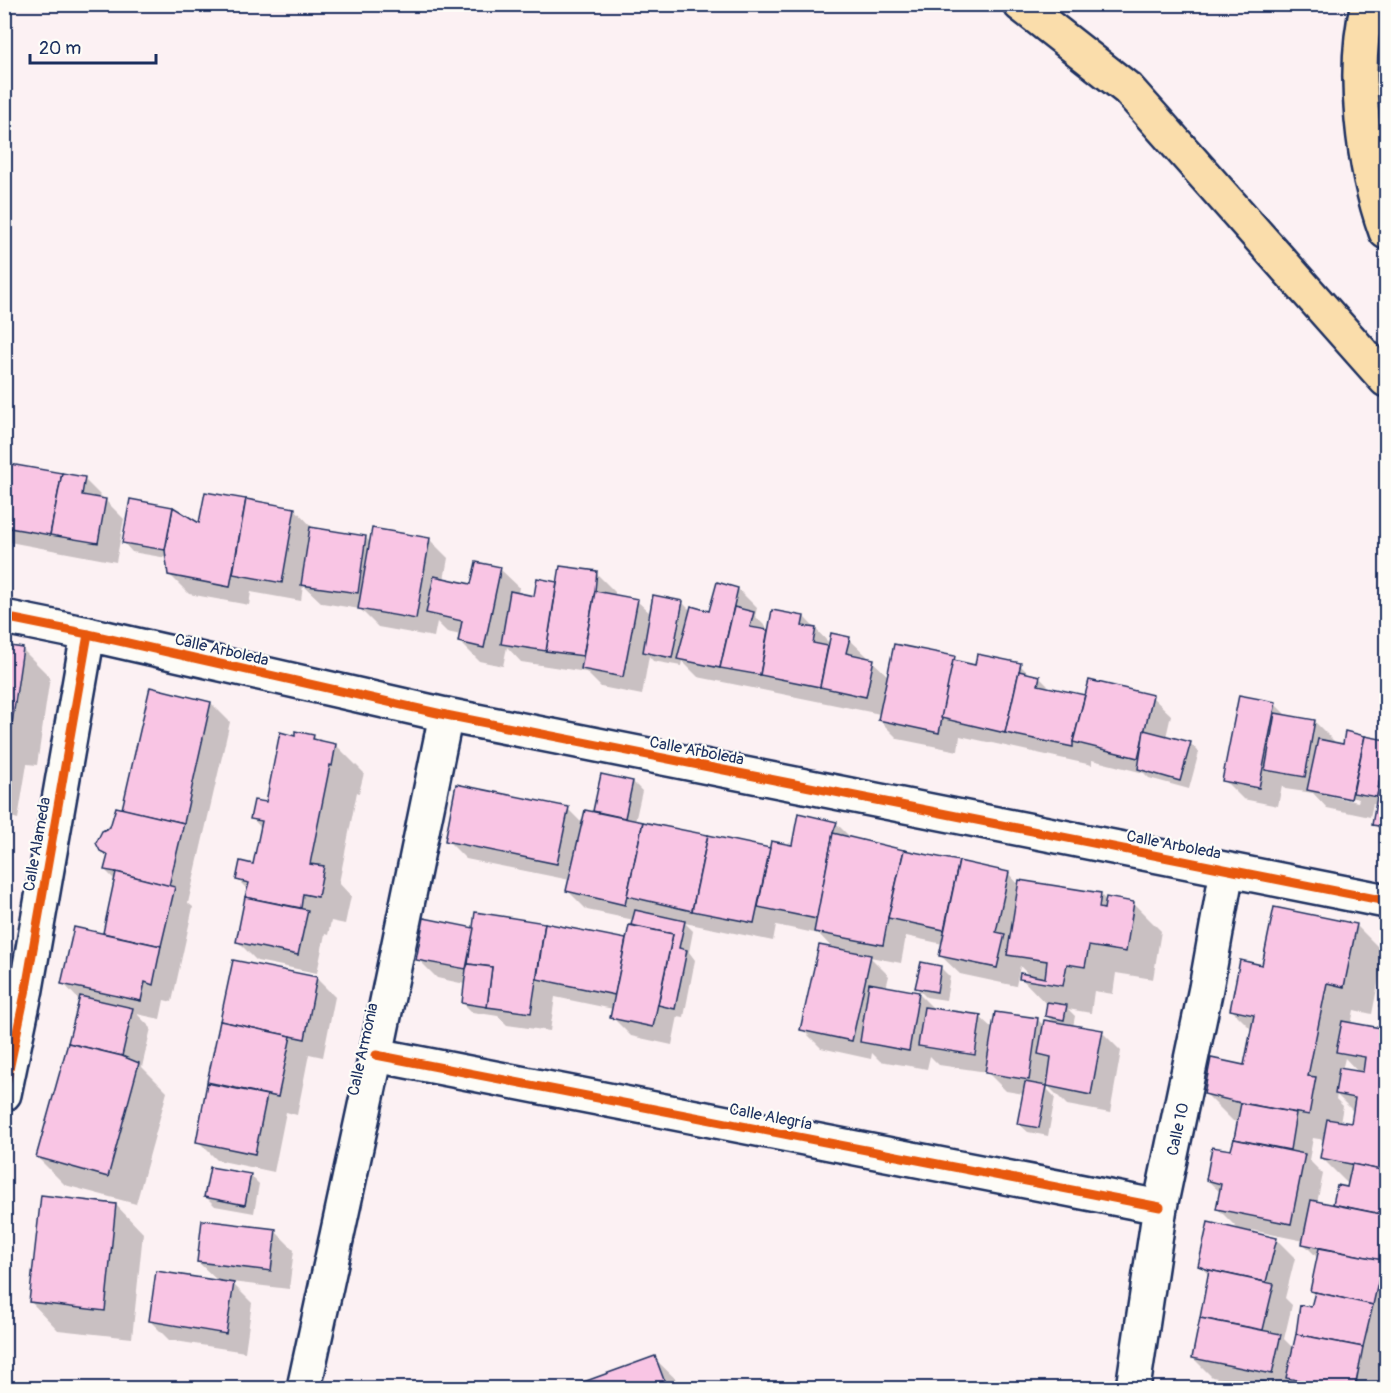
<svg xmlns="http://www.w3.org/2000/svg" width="1391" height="1393" viewBox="0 0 1391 1393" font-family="Pangolin,sans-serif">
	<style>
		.shadow { fill: #0003; fill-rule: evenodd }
		.building { fill: #f9c5e4; stroke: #1b2f5e; stroke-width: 1.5 }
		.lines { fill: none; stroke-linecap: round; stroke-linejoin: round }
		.minor-casing { stroke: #1b2f5e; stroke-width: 38 }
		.highway-casing { stroke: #1b2f5e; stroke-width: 38 }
		.minor { stroke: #fdfcf7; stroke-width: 33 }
		.highway { stroke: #faddab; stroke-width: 33 }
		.cycleway-casing { stroke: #fdfcf7; stroke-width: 13 }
		.cycleway { stroke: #e8590c; stroke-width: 9 }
		.labels { text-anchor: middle; stroke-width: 4.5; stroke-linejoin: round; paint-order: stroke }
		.street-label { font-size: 16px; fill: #1b2f5e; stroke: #fdfcf7 }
	</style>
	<rect width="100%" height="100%" fill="#fcf1f3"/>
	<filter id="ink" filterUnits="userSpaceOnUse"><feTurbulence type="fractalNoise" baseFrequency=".0167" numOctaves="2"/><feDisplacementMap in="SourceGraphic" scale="12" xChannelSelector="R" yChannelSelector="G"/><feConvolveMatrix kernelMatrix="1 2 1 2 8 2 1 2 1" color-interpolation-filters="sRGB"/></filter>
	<g filter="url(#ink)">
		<g class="shadow">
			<path d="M4 465 84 479 103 498V500H105L124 519 116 562 4 541Z"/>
			<path d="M206 494 295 509 313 528 365 537 371 543 429 539 448 558 444 580 472 586 500 569 519 587 518 594 535 597 539 580 559 584 596 573 615 592V596L637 601 651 614 682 602 691 611 710 613 718 584 738 589 757 608 755 616 770 631 804 617 830 644 849 639 888 676 954 658 960 663 976 667 1020 665 1030 675 1039 677 1052 690 1086 697H1152L1171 715 1166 737 1190 743 1199 752 1189 789 1149 778 1144 773 1092 760V765L960 736 958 751 898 739 879 720 880 714 698 677 682 661 681 666 653 661 649 656 642 695 601 687 586 672 521 662 507 647 503 666 479 661 460 642 461 635 447 632 437 622 434 637 378 627 360 609 322 603 303 585 301 601 251 592 249 605 189 594 170 575 167 558 132 552 123 542 200 525Z"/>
			<path d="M4 646 22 649 50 677 37 765 27 764 18 819 4 815Z"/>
			<path d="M211 703 230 722 188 903 193 907 172 1002 164 1000 160 1019 137 1014 151 1028 142 1067 167 1092 136 1204 65 1185 37 1157 80 1001 63 983 104 935 116 881 105 870 109 857 101 850 111 828 123 810Z"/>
			<path d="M1275 704 1288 717 1315 722 1334 741 1333 743 1344 746 1347 733 1386 742V834L1383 833 1374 824 1377 804H1373L1370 817 1327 808 1313 793 1285 789 1282 785 1278 806 1243 799 1224 780ZM1329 793 1359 799 1358 802 1329 796Z"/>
			<path d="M313 736 319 742 336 745 364 773 359 793 357 792 339 883 351 896 345 924 331 921 328 935 325 934 317 973 257 961 238 942 249 891 238 880 254 866 262 829 252 818 267 804 296 737Z"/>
			<path d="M633 782 642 791 635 822 771 850 793 846 836 823 852 839 1008 873 1019 885 1100 894 1107 901 1133 903 1161 931 1153 979 1116 973 1113 994 1094 991 1091 1013 1068 1009 1075 1016 1073 1027 1102 1032 1121 1051 1110 1113 1067 1105 1048 1086V1090L1055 1097 1048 1136 1028 1132 1018 1123 1024 1094 1006 1091 987 1072 939 1065 930 1056 927 1069 880 1061 872 1053 871 1059 821 1048 802 1029 834 950 819 934 776 925 773 941 685 923 693 931 689 952 695 960 684 1017 678 1016 672 1045 631 1036 612 1017 613 1009 555 997 550 1031 507 1025 498 1016 472 1012 463 1003 465 984 437 978 418 959 475 929 545 924 627 941 634 920 587 910 568 891 570 880 466 859 447 840 568 809 583 824 598 814 595 811ZM906 936 943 944 941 956 960 974 1016 986 1020 966 1031 977 1021 978 1048 1006 1046 1015 1054 1023 1044 1026 1037 1019 994 1030 980 1017 935 1010 918 993 886 988 889 976 870 957 901 963Z"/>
			<path d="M1356 925 1384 953 1372 1014 1354 1010 1351 1025 1386 1031V1348L1378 1388H1299L1293 1382 1292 1388H1217L1250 1384 1212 1377 1193 1358 1209 1275 1199 1265 1240 1231 1218 1209 1221 1193 1207 1180 1232 1152 1238 1122 1233 1121 1205 1093 1245 1066 1252 1030 1232 1010 1263 967ZM1345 1058 1359 1073 1342 1070ZM1337 1095 1354 1112 1352 1125 1340 1123 1343 1106 1336 1099ZM1313 1138 1325 1140 1322 1158 1349 1185 1348 1189 1339 1187 1335 1206 1317 1203 1323 1174 1309 1160ZM1251 1230 1304 1241V1244L1318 1258 1312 1291 1316 1295 1313 1309 1293 1348 1284 1339 1292 1305 1285 1298 1295 1258 1276 1239 1250 1233Z"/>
			<path d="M941 968 950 977 946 1000 926 997 917 988Z"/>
			<path d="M316 978 335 997 323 1057 309 1054 297 1115 286 1112 274 1172 217 1160 198 1141 214 1086 209 1081Z"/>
			<path d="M250 1175 259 1184 254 1213 215 1206 206 1197Z"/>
			<path d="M116 1205 143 1233 132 1338 58 1330 31 1302Z"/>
			<path d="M275 1231 294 1250 289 1289 231 1282 252 1303 245 1352 169 1340 150 1321 219 1282 198 1262Z"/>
			<path d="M654 1358 685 1388H572Z"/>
		</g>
		<g class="building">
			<path d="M4 463 62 473 50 535 4 527Z"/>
			<path d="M62 473 85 477 82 495 106 499 98 543 50 535Z"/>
			<path d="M205 492 246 499 230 587 168 575 165 550 173 507 199 523Z"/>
			<path d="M130 499 173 507 165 550 122 543Z"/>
			<path d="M246 499 295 508 282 583 233 574Z"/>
			<path d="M310 527 366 536 358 593 301 585Z"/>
			<path d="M372 528 430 538 416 619 358 609Z"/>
			<path d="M476 562 501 567 484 648 458 642 462 621 426 613 434 576 471 584Z"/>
			<path d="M560 566 597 571 595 591 583 656 546 651Z"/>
			<path d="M537 578 557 582 546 651 501 644 510 591 534 596Z"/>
			<path d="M717 582 738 588 720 668 677 659 691 606 709 611Z"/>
			<path d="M595 591 638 599 623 677 581 669Z"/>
			<path d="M653 595 683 601 672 658 643 652Z"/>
			<path d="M734 607 754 612 750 627 768 630 760 675 720 668Z"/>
			<path d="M772 610 804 616 802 626 816 628 813 643 828 646 820 687 760 675Z"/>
			<path d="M831 633 850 637 846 653 874 659 866 697 820 687Z"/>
			<path d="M894 644 955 656 939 733 878 720Z"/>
			<path d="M4 645 23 648 10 738 4 737Z"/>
			<path d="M977 654 1021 663 1005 733 941 718 953 660 975 665Z"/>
			<path d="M1019 671 1040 676 1038 685 1085 695 1073 742V747L1005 733Z"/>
			<path d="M1089 680 1153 695 1138 758 1073 742Z"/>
			<path d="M150 687 211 702 184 823 122 809Z"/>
			<path d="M1239 695 1276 702 1259 788 1222 781Z"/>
			<path d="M1275 713 1315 720 1305 777 1265 770Z"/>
			<path d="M1144 730 1191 742 1180 781 1138 769Z"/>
			<path d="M295 731 314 735 313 739 336 744 332 766 330 765 310 864 324 866 318 897 303 894 301 908 245 897 249 883 236 880 240 861 253 864 262 821 250 819 254 800 266 802 280 732 295 736Z"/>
			<path d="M1345 731 1365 736 1351 799 1307 790 1318 739 1343 744Z"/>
			<path d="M1365 736 1386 740 1377 797 1353 793Z"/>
			<path d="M1385 749 1386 750V827L1372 825Z"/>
			<path d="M601 774 633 781 625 818 593 811Z"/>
			<path d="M456 784 569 807 557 864 445 841Z"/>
			<path d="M116 807 184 823 169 886 116 872 104 870 108 855 100 851 96 843 102 831 110 827Z"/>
			<path d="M585 810 643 822 625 905 566 891Z"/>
			<path d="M798 813 837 822 833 833 817 919 758 907 771 841 792 845Z"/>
			<path d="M643 822 708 835 692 911 627 896Z"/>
			<path d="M833 833 904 850 888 918 883 945 814 932Z"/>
			<path d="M708 835 770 848 754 923 692 911Z"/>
			<path d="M904 850 959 861 944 930 888 918Z"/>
			<path d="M959 861 1009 872 996 932 1005 934 997 968 939 956Z"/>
			<path d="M116 872 175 887 161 946 103 933Z"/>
			<path d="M1019 880 1101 893 1099 908 1104 909 1106 897 1134 902 1126 952 1089 946 1085 967 1067 964 1063 986 1019 979 1020 973 1045 978 1047 961 1007 955Z"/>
			<path d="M245 897 308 910 298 955 236 942Z"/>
			<path d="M1274 907 1357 924 1344 987 1327 983 1308 1076 1316 1077 1309 1115 1241 1103 1204 1094 1211 1058 1244 1065 1254 1015 1230 1010 1240 960 1262 965Z"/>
			<path d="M635 910 685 921 679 948 687 950 675 1009 658 1005 673 934 631 925Z"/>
			<path d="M475 912 545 923 531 1013 487 1007 492 967 468 964Z"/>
			<path d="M424 918 474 928 466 969 416 960Z"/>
			<path d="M545 923 626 939 615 995 537 979Z"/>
			<path d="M629 925 673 934 653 1027 610 1018Z"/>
			<path d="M74 927 161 946 153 985 145 982 141 1001 61 984Z"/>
			<path d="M819 945 871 955 852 1041 800 1030Z"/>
			<path d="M233 960 317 977 305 1039 220 1021Z"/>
			<path d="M921 962 941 966 937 992 915 988Z"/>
			<path d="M468 964 492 967 487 1007 462 1003 466 969Z"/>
			<path d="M869 983 919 992 909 1051 860 1042Z"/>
			<path d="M1383 989 1386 990V1007L1379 1006Z"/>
			<path d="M80 996 133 1008 122 1056 68 1043Z"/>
			<path d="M1047 1002 1067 1005 1064 1020 1045 1016Z"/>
			<path d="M924 1007 981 1015 975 1055 918 1046Z"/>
			<path d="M995 1012 1038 1018 1029 1080 985 1073Z"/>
			<path d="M1044 1020 1103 1030 1091 1095 1047 1086 1051 1057 1038 1054Z"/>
			<path d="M220 1021 291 1036 278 1097 207 1082Z"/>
			<path d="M1342 1021 1386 1029V1171L1320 1158 1327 1119 1351 1123 1355 1098 1335 1094 1339 1068 1363 1072 1365 1057 1336 1052Z"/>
			<path d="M68 1043 122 1056 139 1063 108 1177 36 1157Z"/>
			<path d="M1025 1082 1047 1086 1039 1128 1017 1124Z"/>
			<path d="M207 1083 267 1095 255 1154 196 1142Z"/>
			<path d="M1241 1103 1296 1113 1290 1150 1234 1139Z"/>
			<path d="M1234 1139 1305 1154 1291 1224 1216 1209 1221 1184 1206 1180 1212 1147 1231 1150Z"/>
			<path d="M1352 1164 1386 1171V1215L1333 1204 1337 1185 1347 1187Z"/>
			<path d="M210 1167 251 1174 245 1205 204 1197Z"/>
			<path d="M41 1195 116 1204 105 1311 29 1302Z"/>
			<path d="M1311 1200 1386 1215V1261L1302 1244Z"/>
			<path d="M202 1220 276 1229 271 1271 197 1262Z"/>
			<path d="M1208 1222 1277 1238 1266 1282 1209 1270 1198 1266Z"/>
			<path d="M1319 1248 1383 1260 1373 1305 1310 1291Z"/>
			<path d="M1209 1270 1274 1284 1263 1330 1200 1318Z"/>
			<path d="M156 1271 234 1283 226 1334 149 1321Z"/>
			<path d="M1315 1292 1373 1305 1363 1347 1296 1334 1300 1305 1311 1307Z"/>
			<path d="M1200 1318 1281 1334 1272 1374 1192 1358Z"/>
			<path d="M1296 1334 1363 1347 1355 1388H1340L1286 1378Z"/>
			<path d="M655 1356 667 1388H567Z"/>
			<path d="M1264 1382 1265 1388H1203Z"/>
		</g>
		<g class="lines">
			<defs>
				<g id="minor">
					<path d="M4 617 88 634 446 715 1386 901"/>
					<path d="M376 1055 1160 1207"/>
					<path d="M4 1094 26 989 88 634"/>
					<path d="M304 1388 376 1055 446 715"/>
					<path d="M1133 1388 1160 1207 1206 988 1227 870"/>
				</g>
				<g id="highway">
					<path d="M1020 4 1128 89 1386 380"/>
					<path d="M1368 4C1351 70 1363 169 1386 232"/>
				</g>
			</defs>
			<use href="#minor" class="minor-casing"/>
			<use href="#highway" class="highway-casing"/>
			<use href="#minor" class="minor"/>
			<use href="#highway" class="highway"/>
			<defs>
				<g id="cycleway">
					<path d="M4 617 88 634 446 715 1386 901"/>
					<path d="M376 1055 1160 1207"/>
					<path d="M4 1094 26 989 88 634"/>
				</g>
			</defs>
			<use href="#cycleway" class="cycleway-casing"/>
			<use href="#cycleway" class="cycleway"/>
		</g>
	</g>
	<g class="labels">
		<g class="street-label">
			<text transform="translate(222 649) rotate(13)" y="6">Calle Arboleda</text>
			<text transform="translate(697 750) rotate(11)" y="6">Calle Arboleda</text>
			<text transform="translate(36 844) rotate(-80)" y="6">Calle Alameda</text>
			<text transform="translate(1174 844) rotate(11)" y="6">Calle Arboleda</text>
			<text transform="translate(362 1049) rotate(-78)" y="6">Calle Armonia</text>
			<text transform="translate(771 1116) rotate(11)" y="6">Calle Alegría</text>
			<text transform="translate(1177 1129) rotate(-78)" y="6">Calle 10</text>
		</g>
	</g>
	<rect width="1391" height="1393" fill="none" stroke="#fdfcf7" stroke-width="24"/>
	<rect x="12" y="12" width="1367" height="1369" fill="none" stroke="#1b2f5e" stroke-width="2" filter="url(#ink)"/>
	<path d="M30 54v9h126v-9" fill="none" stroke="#1b2f5e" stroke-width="3"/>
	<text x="39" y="54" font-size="18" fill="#1b2f5e" stroke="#fdfcf7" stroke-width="4.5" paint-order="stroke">20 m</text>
</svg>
